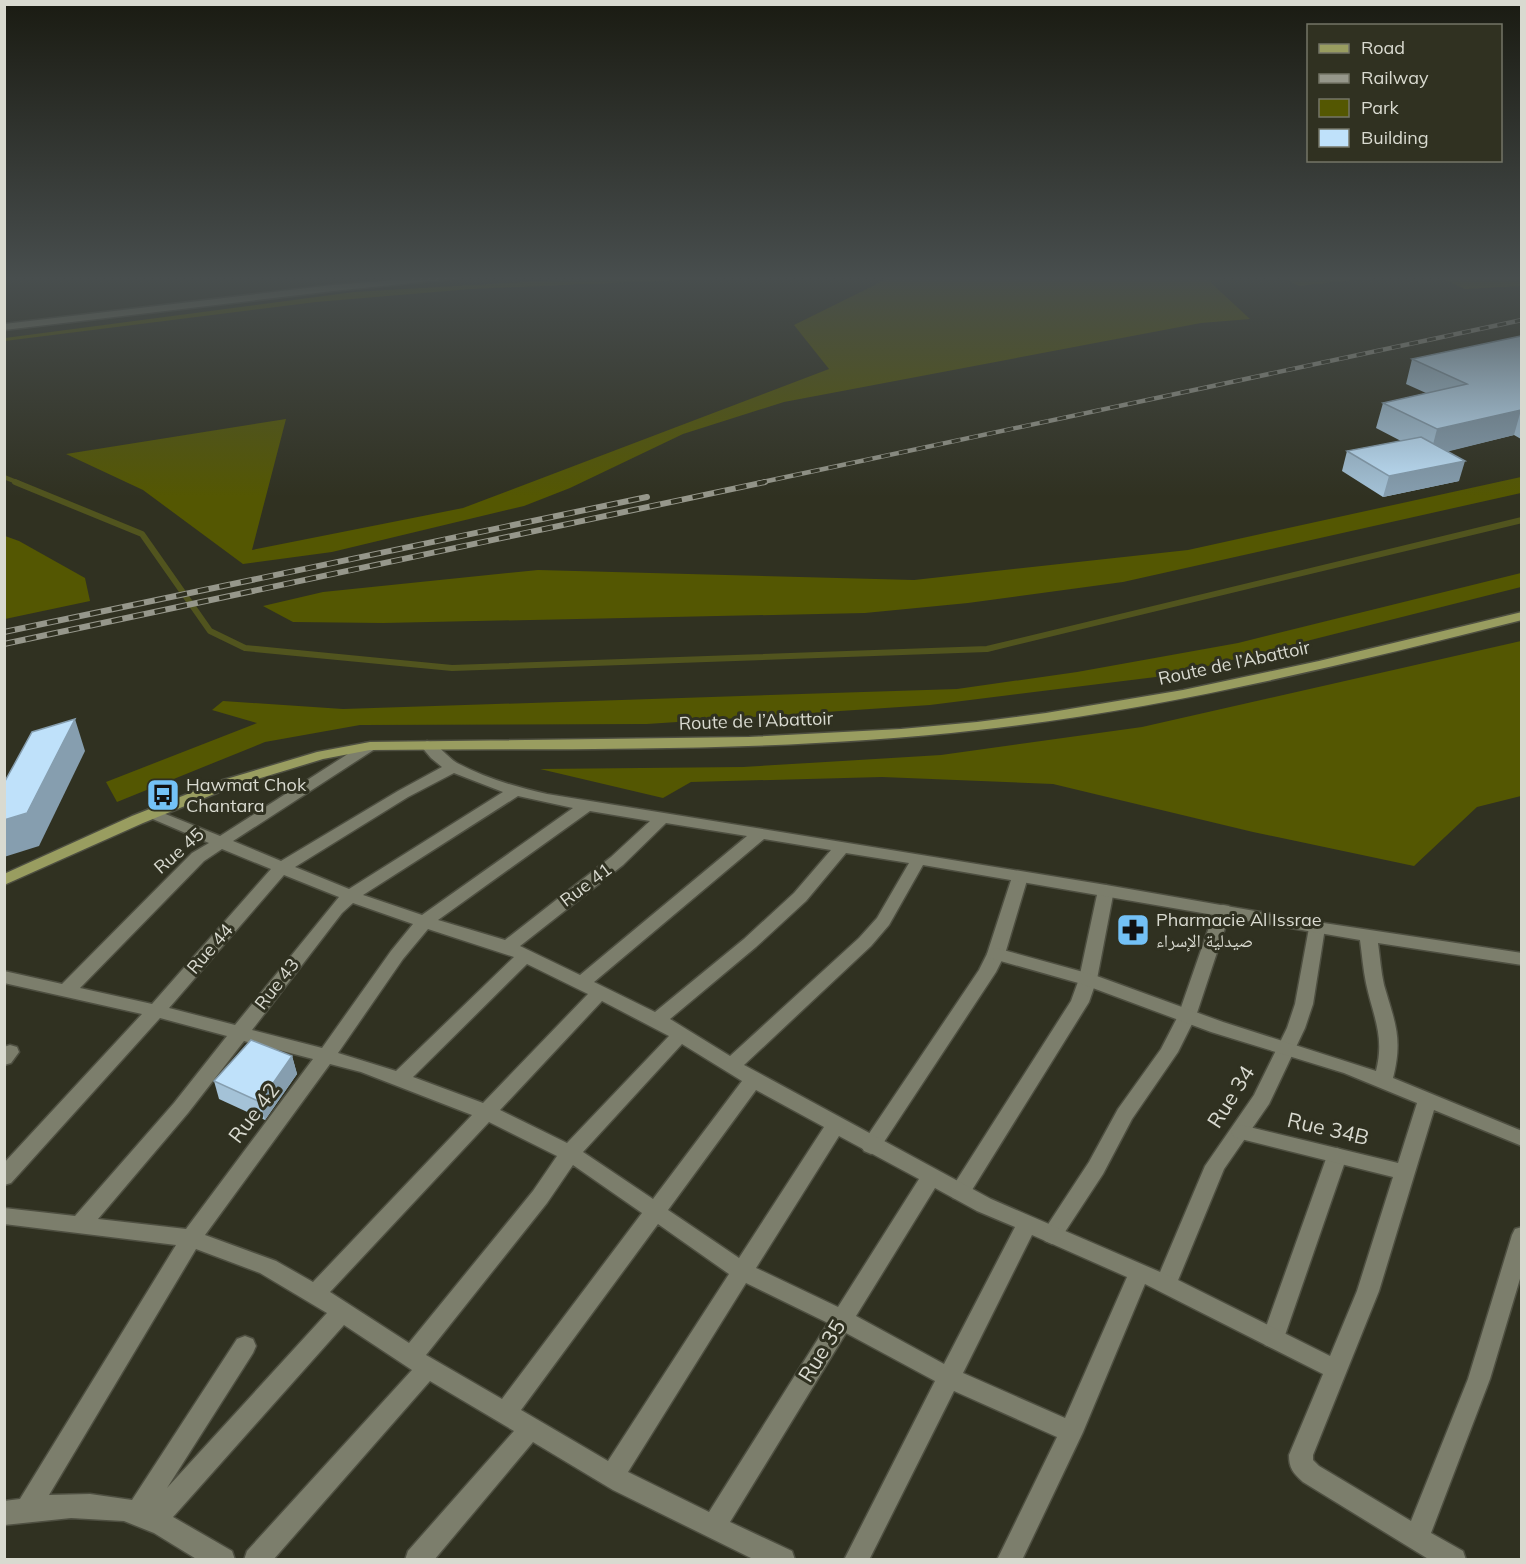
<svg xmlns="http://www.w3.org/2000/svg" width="1526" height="1564" viewBox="0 0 1526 1564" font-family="Mulish,'Noto Naskh Arabic',sans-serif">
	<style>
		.green { fill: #545702 }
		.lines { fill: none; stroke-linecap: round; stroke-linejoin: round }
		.stream-far1 { stroke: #51541e; stroke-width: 4.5 }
		.stream { stroke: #51541e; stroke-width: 6 }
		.pedestrian-casing { stroke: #4e4f41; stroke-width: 3 }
		.minor-casing { stroke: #4e4f41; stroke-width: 3 }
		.secondary-casing { stroke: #4e4f41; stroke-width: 3 }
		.primary-casing { stroke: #4e4f41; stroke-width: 3 }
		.pedestrian { fill: #7c7e6c; fill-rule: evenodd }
		.minor { fill: #7c7e6c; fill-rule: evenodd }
		.secondary { fill: #7c7e6c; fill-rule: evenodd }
		.primary { fill: #999d60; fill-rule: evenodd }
		.rail-far1-casing { stroke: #96978b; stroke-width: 4.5 }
		.rail-casing { stroke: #96978b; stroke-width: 6 }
		.rail-far1 { stroke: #303121; stroke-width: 3; stroke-dasharray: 9; stroke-linecap: butt }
		.rail { stroke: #303121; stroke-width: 4; stroke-dasharray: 11; stroke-linecap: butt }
		.wall { fill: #a4c2d7 }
		.shaded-wall { fill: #869eaf }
		.building { fill: #bfe1fa; stroke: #869eaf; stroke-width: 1.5 }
		.labels { text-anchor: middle; stroke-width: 6; stroke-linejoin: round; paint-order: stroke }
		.street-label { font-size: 18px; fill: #d9dad0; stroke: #303121 }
		.poi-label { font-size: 18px; fill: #d9dad0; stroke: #303121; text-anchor: start }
		.near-street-label { font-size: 21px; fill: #d9dad0; stroke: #303121 }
	</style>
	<rect width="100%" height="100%" fill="#303121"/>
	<g class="green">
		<path d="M591 278H725L471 289 316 302 5 341V338L354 292Z"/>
		<path d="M889 278H1221L1209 281 1250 319 1201 323 784 402 683 434 570 488 524 506 332 552 243 564 143 490 66 454 286 419 252 550 463 508 829 369 794 325Z"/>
		<path d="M1284 278H1371L1299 286Z"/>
		<path d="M1441 278H1521V286L1465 289Z"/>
		<path d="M1521 477V493L1123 582 968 603 865 613 383 623 293 622 263 606 323 592 538 570 914 580 1188 550Z"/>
		<path d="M5 536 19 541 85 578 90 601 5 619Z"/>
		<path d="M1521 573V587L1172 675 930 705 647 724 360 725 265 742 117 802 106 782 257 723 212 710 223 701 343 709 957 689 1077 672 1238 643Z"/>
		<path d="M1521 641V796L1477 807 1414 866 1253 832 1053 784 882 777 691 782 663 798 540 769 743 767 941 755 1142 727Z"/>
	</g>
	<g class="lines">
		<path class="stream-far1" d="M4 477 19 483"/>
		<path class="stream" d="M15 482 142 534 210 631 245 648 452 668 987 649 1522 520"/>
		<defs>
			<g id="pedestrian">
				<path d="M1020 872 1028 877 1005 954 996 972 878 1151 871 1154 864 1151 861 1146 864 1141 979 970 987 954 1012 877Z"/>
				<path d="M1106 885 1114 890 1097 979 1089 1002 967 1198 960 1200 953 1198 950 1192 953 1186 1071 1001 1079 979 1098 890Z"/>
				<path d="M1223 905 1229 906 1231 910 1196 1016 1178 1052 1132 1119 1103 1174 1059 1241 1052 1244 1045 1241 1042 1235 1045 1229 1089 1162 1118 1109 1161 1049 1178 1016 1215 910 1217 906Z"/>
				<path d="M1317 922 1323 924 1325 928 1313 1004 1305 1028 1269 1104 1224 1169 1174 1290 1166 1293 1158 1290 1155 1284 1205 1166 1254 1095 1287 1028 1295 1004 1309 928 1311 924Z"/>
				<path d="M1337 1148 1344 1151 1347 1156 1284 1338 1281 1345 1273 1348 1265 1345 1262 1338 1327 1156 1330 1151Z"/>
			</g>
			<g id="minor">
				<path d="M427 741C438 743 447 757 457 763 485 778 516 787 547 794L1106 885 1317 922 1522 953V965L1378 943C1380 957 1381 972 1384 985 1395 1023 1403 1038 1393 1078L1522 1131V1146L1434 1110 1379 1291 1313 1455V1460L1319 1466 1411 1521 1468 1379 1512 1235 1515 1229 1522 1227V1272L1490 1379 1431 1533 1463 1551 1466 1560H1430L1303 1482C1293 1473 1289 1468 1289 1455L1323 1374 1145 1284 1083 1432 1022 1560H997L1057 1437 954 1391 869 1560H844L935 1381 846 1333 730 1522 792 1551 795 1560H755L613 1490 533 1442 434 1560H405L408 1551 514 1431 430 1381 273 1560H244L247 1551 412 1370 344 1325 173 1517 232 1551 235 1560H198L154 1533 124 1521 71 1518 4 1525V1501L20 1499 176 1245 4 1224V1208L75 1216 174 1103 227 1036 160 1018 11 1183 4 1185V1163L142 1014 4 983V971L62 984 192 853 209 843 148 817 145 814 148 811H158L220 836 365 743H375L377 746 375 749 233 841 281 861 398 791 442 767 431 758 420 745ZM454 773 503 792 349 889 295 867 408 797ZM518 796 573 808 422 915 363 895ZM590 811 650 821 611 857 505 940 438 920ZM666 823 747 836 580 975 520 946 623 865ZM764 839 831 850 794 893 744 939 655 1012 594 982ZM222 849 271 869 152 1004 80 988 204 861ZM846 853 909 863 877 918 859 938 730 1056 670 1019 756 947 806 901ZM923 865 1360 940C1362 954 1363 969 1366 983 1373 1016 1385 1036 1376 1071L1223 1022 1094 975 996 948 990 950 987 954 990 958 1082 984 1211 1032 1344 1073 1417 1103 1398 1163 1241 1125 1234 1127 1231 1132 1234 1137 1241 1139 1393 1177 1357 1291 1330 1356 1174 1278 991 1199 744 1065 871 946 889 925ZM284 875 339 897 235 1025 169 1008ZM353 903 413 924 391 951 322 1048 252 1030 342 913ZM428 929 514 957 396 1071 338 1053 403 959ZM527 964 588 994 483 1103 413 1077ZM602 1001 669 1036 567 1143 500 1110ZM244 1041 313 1059 186 1229 98 1219 188 1113ZM682 1044 742 1081 653 1199 583 1152ZM330 1064 361 1072 472 1115 313 1282 276 1261 205 1235ZM756 1090 824 1127 739 1258 668 1210ZM489 1122 557 1156 533 1191 409 1343 330 1292ZM839 1136 919 1179 838 1307 756 1268ZM573 1165 642 1213 502 1399 426 1355 547 1203ZM935 1188 977 1211 1015 1227 944 1364 856 1316ZM658 1224 729 1274 608 1461 521 1410ZM1032 1235 1127 1277 1065 1418 963 1373ZM196 1249 260 1273 327 1313 167 1488 253 1353 256 1346 253 1339 245 1336 237 1339 132 1500 90 1494 49 1495ZM746 1283 828 1323 709 1512 628 1472Z"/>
				<path d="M10 1045 17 1047 19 1052 11 1063 4 1065V1047Z"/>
			</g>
			<path id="secondary" d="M420 278H460L333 291 4 330V324L333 285Z"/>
			<path id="primary" d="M1522 612V620C1342 665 1162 710 978 730 776 753 572 748 370 750L323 759 234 786 143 823 4 885V874L132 816 223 780 317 752 370 742 749 737 901 729 977 722 1046 713 1183 690 1319 661Z"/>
		</defs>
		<use href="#pedestrian" class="pedestrian-casing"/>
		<use href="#minor" class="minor-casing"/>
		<use href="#secondary" class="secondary-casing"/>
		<use href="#primary" class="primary-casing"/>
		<use href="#pedestrian" class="pedestrian"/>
		<use href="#minor" class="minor"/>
		<use href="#secondary" class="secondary"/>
		<use href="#primary" class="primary"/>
		<defs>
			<path id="rail-far1" d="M758 483 1522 320"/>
			<g id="rail">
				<path d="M4 632 647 497"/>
				<path d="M4 644 765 482"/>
			</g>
		</defs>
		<use href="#rail-far1" class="rail-far1-casing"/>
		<use href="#rail" class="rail-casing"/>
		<use href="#rail-far1" class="rail-far1"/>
		<use href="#rail" class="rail"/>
	</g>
	<g class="wall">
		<path d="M1521 336V439L1514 435 1448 451 1459 481 1383 497 1342 471 1347 451 1401 441 1376 428 1383 403 1426 393 1406 384 1412 359Z"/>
		<path d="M292 1056 297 1074 265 1120 219 1099 214 1081Z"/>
	</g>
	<g class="shaded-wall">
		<path d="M1521 410 1514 435 1430 456 1437 429Z"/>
		<path d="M1465 461 1459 481 1383 497 1389 476Z"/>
		<path d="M75 719 85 751 39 846 4 857V820Z"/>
		<path d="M292 1056 297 1074 265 1120 260 1102Z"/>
	</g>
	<g class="building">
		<path d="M1521 336V410L1437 429 1383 403 1467 384 1412 359Z"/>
		<path d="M1421 437 1465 461 1389 476 1347 451Z"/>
		<path d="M75 719 27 813 4 820V783L32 732Z"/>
		<path d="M251 1040 292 1056 260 1102 214 1081Z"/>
	</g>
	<linearGradient id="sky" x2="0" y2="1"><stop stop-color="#1a1b12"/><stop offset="0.56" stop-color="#484e4e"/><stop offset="1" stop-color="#484e4e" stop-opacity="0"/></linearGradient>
	<rect width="1526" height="497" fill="url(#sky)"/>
	<defs>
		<symbol id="bus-square" viewBox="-11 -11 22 22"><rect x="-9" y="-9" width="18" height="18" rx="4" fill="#73c1f6" stroke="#303121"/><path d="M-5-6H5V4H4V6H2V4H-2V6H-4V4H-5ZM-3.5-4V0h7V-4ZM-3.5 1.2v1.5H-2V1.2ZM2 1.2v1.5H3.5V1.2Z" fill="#111"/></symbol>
		<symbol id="pharmacy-square" viewBox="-11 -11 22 22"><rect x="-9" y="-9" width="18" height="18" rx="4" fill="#73c1f6" stroke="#303121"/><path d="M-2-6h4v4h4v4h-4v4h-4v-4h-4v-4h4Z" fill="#111"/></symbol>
	</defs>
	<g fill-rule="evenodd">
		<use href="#bus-square" x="144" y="776" width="38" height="38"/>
		<use href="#pharmacy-square" x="1114" y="911" width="38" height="38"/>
	</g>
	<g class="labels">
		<g class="street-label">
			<text transform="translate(1234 663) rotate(-12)" y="6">Route de l’Abattoir</text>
			<text transform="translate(756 721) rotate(-2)" y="6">Route de l’Abattoir</text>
			<text transform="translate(179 851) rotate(-41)" y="6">Rue 45</text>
			<text transform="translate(586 885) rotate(-37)" y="6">Rue 41</text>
			<text transform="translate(210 949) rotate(-49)" y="6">Rue 44</text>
			<text transform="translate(277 984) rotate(-52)" y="6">Rue 43</text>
		</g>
		<g class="poi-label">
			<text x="186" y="791">Hawmat Chok<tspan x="186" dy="21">Chantara</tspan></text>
			<text x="1156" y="926">Pharmacie Al Issrae<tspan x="1156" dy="21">صيدلية الإسراء</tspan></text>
		</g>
		<g class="near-street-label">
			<text transform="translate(1231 1097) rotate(-58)" y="7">Rue 34</text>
			<text transform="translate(254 1113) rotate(-53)" y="7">Rue 42</text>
			<text transform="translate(1328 1129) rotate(13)" y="7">Rue 34B</text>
			<text transform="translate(822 1351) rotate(-58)" y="7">Rue 35</text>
		</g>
	</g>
	<rect width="1526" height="1564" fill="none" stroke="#d9dad0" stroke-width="12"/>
	<rect x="1307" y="24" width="195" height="138" fill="#303121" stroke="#747567" stroke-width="1.5"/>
	<rect x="1319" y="44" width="30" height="9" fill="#999d60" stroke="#747567" stroke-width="1.5"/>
	<text x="1361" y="54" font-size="18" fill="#d9dad0">Road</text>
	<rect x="1319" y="74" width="30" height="9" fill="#96978b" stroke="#747567" stroke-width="1.5"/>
	<text x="1361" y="84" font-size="18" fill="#d9dad0">Railway</text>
	<rect x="1319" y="99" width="30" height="18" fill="#545702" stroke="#747567" stroke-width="1.5"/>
	<text x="1361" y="114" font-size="18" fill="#d9dad0">Park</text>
	<rect x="1319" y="129" width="30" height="18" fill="#bfe1fa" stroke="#747567" stroke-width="1.5"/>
	<text x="1361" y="144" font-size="18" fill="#d9dad0">Building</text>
</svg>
